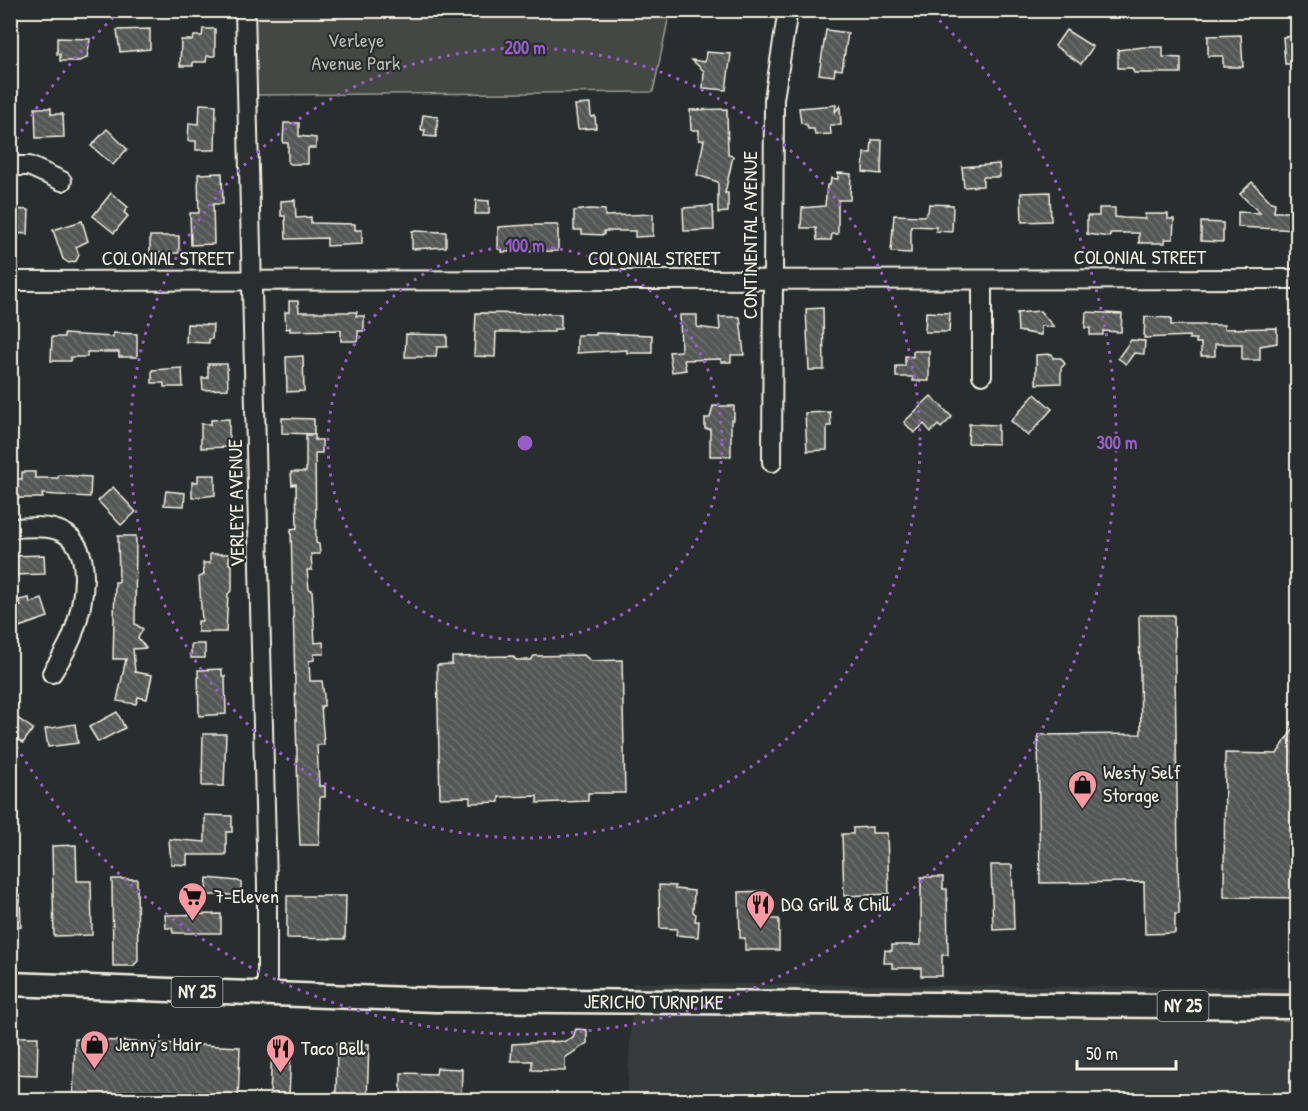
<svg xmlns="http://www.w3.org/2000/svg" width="1308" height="1111" viewBox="0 0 1308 1111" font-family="'Patrick Hand',sans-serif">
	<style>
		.built { fill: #373a3a }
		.park { fill: #444645; stroke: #9c9c96; stroke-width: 1.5 }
		.building { fill: url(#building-back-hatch); stroke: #f4f1e8; stroke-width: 1.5 }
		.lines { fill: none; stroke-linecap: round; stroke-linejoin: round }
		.minor-casing { stroke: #f4f1e8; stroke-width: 22 }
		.major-casing { stroke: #f4f1e8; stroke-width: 27 }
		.minor { stroke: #2a2d2e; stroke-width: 18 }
		.major { stroke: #2a2d2e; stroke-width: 22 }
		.ring { fill: none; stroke: #995dc9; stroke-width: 3; stroke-dasharray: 3 6 }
		.labels { text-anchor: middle; stroke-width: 4.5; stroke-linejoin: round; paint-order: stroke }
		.shield { fill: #2a2d2e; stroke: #b7b6b0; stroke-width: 1.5 }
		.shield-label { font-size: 18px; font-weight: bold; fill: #f4f1e8 }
		.park-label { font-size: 20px; fill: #b6b5af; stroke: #2a2d2e }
		.street-label { font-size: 20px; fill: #f4f1e8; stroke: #2a2d2e }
		.poi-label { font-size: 20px; fill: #f4f1e8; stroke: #2a2d2e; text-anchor: start }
		.centre { fill: #995dc9; stroke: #2a2d2e; stroke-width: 3 }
		.ring-label { font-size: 18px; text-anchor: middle; font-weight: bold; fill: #995dc9; stroke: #2a2d2e; stroke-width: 4.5; stroke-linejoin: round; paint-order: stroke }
	</style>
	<defs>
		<pattern id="building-back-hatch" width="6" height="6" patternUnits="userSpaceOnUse" patternTransform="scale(1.5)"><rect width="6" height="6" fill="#555756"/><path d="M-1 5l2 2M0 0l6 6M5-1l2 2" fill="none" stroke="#6e706e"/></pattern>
	</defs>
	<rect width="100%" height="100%" fill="#2a2d2e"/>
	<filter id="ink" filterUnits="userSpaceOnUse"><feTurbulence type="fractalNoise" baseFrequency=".0167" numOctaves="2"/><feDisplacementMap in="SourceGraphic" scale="12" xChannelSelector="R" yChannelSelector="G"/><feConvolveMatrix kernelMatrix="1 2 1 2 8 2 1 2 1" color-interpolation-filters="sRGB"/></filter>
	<g filter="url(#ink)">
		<path class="built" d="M633 983 1297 988V1100H627Z"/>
		<path class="park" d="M255 11H670L653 92 255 95Z"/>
		<g class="building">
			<path d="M150 29V49L120 52 117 30Z"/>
			<path d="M203 29H215V56H207L206 62H193V66H180L181 40H193L194 36H202Z"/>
			<path d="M826 30 848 33 842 70 835 69 834 76 819 74Z"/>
			<path d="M1066 30 1093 47 1081 64 1055 46Z"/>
			<path d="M1241 35 1243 67H1223V56H1208V36Z"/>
			<path d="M1298 36V64H1285L1283 37Z"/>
			<path d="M57 38 90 39 87 58 79 61H60V54H57Z"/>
			<path d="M1144 47H1163V57L1181 58V73H1134L1132 68H1118V50Z"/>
			<path d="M706 52 731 54 726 90 703 88 704 71 692 60 705 62Z"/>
			<path d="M200 104 216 105 215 150H196V141H188L189 123 199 124Z"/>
			<path d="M590 104 591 117 595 116 596 128 578 129 575 105Z"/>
			<path d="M836 105 835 112 840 106 841 125H830L831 134 815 135 814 129H808L807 125 801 123 799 108Z"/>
			<path d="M35 108H51V114H63L64 137 36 138Z"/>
			<path d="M727 109 728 155 733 156 725 193H728V212L718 213V182L697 175 704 140H699V130H691L690 110Z"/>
			<path d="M423 115 438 117 436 137 424 136 425 130H421Z"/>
			<path d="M284 123H299V136L316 138V148H308V164H291L288 162V143H283Z"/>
			<path d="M107 129 127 149 113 165 91 146Z"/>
			<path d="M872 140H882L881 174 863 172 864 153H871Z"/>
			<path d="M999 164 1000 177H983V186L964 187 962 167Z"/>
			<path d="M222 173 223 204H213L214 244 191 245 190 213H199L198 174Z"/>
			<path d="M838 173 851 174 850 200H838V234H832L831 240H817L816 228H801L802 208 825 206 827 185H830L831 178 838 179Z"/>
			<path d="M1252 182 1271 202 1275 203 1274 212H1298V230L1238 227V212L1260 213 1240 194Z"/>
			<path d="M1050 192 1051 221 1022 222 1021 193Z"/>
			<path d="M111 193 128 207 124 212 128 216 114 233 93 216Z"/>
			<path d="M295 200 296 218 311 217V223L355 224V230H362V244L327 246V238L286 239 285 216H281V201Z"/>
			<path d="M476 200 489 201V214H475Z"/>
			<path d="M929 204 953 205 952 232 936 231V227L911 226V253L891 252 894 215 924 216 928 212Z"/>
			<path d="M713 206 714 230 684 231 683 208Z"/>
			<path d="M1099 208H1115V217L1124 218 1145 219V214H1168V219H1174L1173 239H1165V243H1139V233H1110V237L1087 234V216H1099Z"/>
			<path d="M10 209 29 210 28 234 14 233V229L10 228Z"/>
			<path d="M590 209 605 210V216L653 214V236L635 237V231H604V235L582 234V230H574V211Z"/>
			<path d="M82 221 88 241 76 247 79 255 76 261 69 263 63 259 53 230Z"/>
			<path d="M1201 222 1223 223V242L1201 241Z"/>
			<path d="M529 225H558V251L502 252V249H498V227Z"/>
			<path d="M412 231 446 232V247L412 249Z"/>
			<rect x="150" y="236" width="29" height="17"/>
			<path d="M289 301H298L299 312H357L356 316H364V331H358V341H341V330L290 331V328L286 329 285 312H289Z"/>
			<path d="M823 308 824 370H809L806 309Z"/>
			<path d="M1040 311 1054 327 1041 326V335L1018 331 1017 313Z"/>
			<path d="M926 312 950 313 949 332H925Z"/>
			<path d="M1086 312 1122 314 1121 332 1103 331V335H1090V328H1085Z"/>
			<path d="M476 313 561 314V329H554V332H496L495 357 474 356Z"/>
			<path d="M680 315H697V327L720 330 719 317H740L744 355H731V362H721V359L684 360 686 370 672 372 669 352 681 351Z"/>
			<path d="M1145 317 1171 318V325H1224V329L1277 328V343L1260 346V360H1242V344H1215V356H1201V343H1196V339H1189V336L1144 338Z"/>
			<path d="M187 324 213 325 212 339H209V343L186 342Z"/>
			<path d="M113 333 137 334V357H119V352H87V357H71V361H51L52 337H64V334L113 337Z"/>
			<path d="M596 333 652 335V353H627V350L577 353V335H596Z"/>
			<path d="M406 334 447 335V347H437L436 357H405Z"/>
			<path d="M1131 340 1145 341 1144 354 1134 353 1126 364 1118 358Z"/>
			<path d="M913 351H929V381H913V377H896V366H905V356L913 357Z"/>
			<path d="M1052 354 1053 358H1061L1065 364 1061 368V383L1036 384V355Z"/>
			<path d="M303 356 304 391 287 392 286 357Z"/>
			<path d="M208 364H227L228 389 203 390 202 378H208Z"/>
			<path d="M182 368 183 387H164V383H152V370Z"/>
			<path d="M1035 394 1052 409 1028 436 1011 421Z"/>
			<path d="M931 396 952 417 941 428 938 425 931 432 924 424 914 433 904 422Z"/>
			<path d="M713 406H734V420H731V456H710V429H705V418H710Z"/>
			<path d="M830 412 831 426H827V450L807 451 805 413Z"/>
			<path d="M282 418 314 419V434L282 433Z"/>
			<path d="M229 419V447L201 448V424H211V420Z"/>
			<path d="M969 424 998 425V444L968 443Z"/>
			<path d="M306 435H315V440H322V453H315L316 543 319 544 320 554H311L312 570H307L309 589 312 590 315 643 323 642 324 654H314V660L309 661 310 681H322L324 696V706H321L324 745H317L319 786H325V797H320L319 845H300L298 798 291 529 297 528 296 484 292 485 291 472H306Z"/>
			<path d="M22 472H35V478H58L59 475 91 477 90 497 42 494 43 498H11L10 479H22Z"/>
			<path d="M198 475H215V495L192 498V482H198Z"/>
			<path d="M113 487 136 512 121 525 98 501Z"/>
			<path d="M166 491 185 493 184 506 164 505Z"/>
			<path d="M118 536H136L135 624 143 629 138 638 146 648 133 649 135 672 152 675 147 699 138 697 136 704 117 701 126 659H113L115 582H119Z"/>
			<path d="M210 554H229V564H232V590L228 594 226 632H198V621H202L199 577 204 575 203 563H210Z"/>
			<path d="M44 555 45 574 14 575 13 556Z"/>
			<path d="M29 598 30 603 42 599 48 617 19 627 12 608 21 606 19 600Z"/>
			<path d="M1139 615H1174L1179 914H1175V933L1145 934 1144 882 1040 883 1038 735 1141 734Z"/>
			<rect x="191" y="644" width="14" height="14"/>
			<path d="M584 655 591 661 622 660 625 793H588V801L537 803V796L499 797V802L470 803V797L440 798 437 665 452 664V657L513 656 516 660H531L534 656Z"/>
			<path d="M222 669V676H225L226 714 199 716 198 670Z"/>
			<path d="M117 712 125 728 98 742 89 727Z"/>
			<path d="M10 713 33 729 23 743 10 734Z"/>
			<path d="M1298 721V898L1224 897 1225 753 1277 754Z"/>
			<path d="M75 724 78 743 48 747 45 729Z"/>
			<path d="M203 734H226L224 786H202Z"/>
			<path d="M205 815 232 816V832H226V855H187V865L171 864 169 839 205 842Z"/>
			<path d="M872 827V833H887L889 894 844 896 842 834H853V828Z"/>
			<path d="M76 845 77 881H91L92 935 54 936 52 846Z"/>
			<path d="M991 865H1012L1014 929 993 930Z"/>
			<path d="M921 877H943V889H947L948 955H942V976H921V968H892V963H884L885 950 892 951V945H921Z"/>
			<path d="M207 878 238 881 241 883V895H206Z"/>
			<path d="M112 879H137L138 961 133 966H113Z"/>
			<path d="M659 885 675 886V889L694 891 693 912 696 914 695 921H699L698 937 676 935 677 929 660 928Z"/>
			<path d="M765 891V919H779V950H745V938H740L739 892Z"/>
			<path d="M10 895H20L21 927 10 928Z"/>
			<path d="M287 896H346L345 939 287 938Z"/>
			<path d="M221 914V933H173L172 928H166L165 915Z"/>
			<path d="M576 1029 587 1030V1043L565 1058V1071L532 1070V1061H511L512 1044 565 1041 573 1037Z"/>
			<path d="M10 1037H38L37 1075 10 1074Z"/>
			<path d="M75 1039 240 1047 238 1101H73Z"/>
			<path d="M337 1043 369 1044 367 1101H336Z"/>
			<path d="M272 1049H291L289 1097H286L285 1101H275V1096H270Z"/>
			<path d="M437 1068 462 1069 461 1101H401V1073L436 1074Z"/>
		</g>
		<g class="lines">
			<defs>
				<g id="minor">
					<path d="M245 10 267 885V994"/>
					<path d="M10 166H29L62 181"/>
					<path d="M10 281 1298 279"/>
					<path d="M982 375V280"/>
					<path d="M772 462 774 99 788 10"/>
					<path d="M10 528C25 528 43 525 57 530 98 543 83 607 72 637 67 649 59 662 52 673"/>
				</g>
				<g id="major">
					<path id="s1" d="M10 984 435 1000 1298 1007"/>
				</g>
			</defs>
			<use href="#minor" class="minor-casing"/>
			<use href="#major" class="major-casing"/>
			<use href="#minor" class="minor"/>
			<use href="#major" class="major"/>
		</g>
	</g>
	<g class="ring">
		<circle cx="525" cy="443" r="197"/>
		<circle cx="525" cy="443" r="395"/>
		<path d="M12 147A592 592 0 0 1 117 14M933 14A592 592 0 1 1 12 739"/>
	</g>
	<defs>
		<symbol id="shop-pin" viewBox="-11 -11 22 30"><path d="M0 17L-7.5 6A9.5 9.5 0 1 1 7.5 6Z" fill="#ff9aa2" stroke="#2a2d2e"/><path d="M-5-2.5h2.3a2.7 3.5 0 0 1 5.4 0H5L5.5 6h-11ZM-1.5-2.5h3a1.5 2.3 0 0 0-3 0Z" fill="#111"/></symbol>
		<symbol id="supermarket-pin" viewBox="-11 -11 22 30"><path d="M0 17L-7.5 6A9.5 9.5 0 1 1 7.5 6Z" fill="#ff9aa2" stroke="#2a2d2e"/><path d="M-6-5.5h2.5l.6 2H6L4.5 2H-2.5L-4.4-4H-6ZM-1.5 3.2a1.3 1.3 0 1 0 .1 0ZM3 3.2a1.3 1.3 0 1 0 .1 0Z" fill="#111"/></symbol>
		<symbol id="restaurant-pin" viewBox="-11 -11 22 30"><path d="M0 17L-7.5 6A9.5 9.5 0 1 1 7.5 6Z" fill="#ff9aa2" stroke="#2a2d2e"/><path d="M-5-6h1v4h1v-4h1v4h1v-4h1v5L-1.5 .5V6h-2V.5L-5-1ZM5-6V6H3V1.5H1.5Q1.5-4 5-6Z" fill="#111"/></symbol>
	</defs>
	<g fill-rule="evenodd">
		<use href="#shop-pin" x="1066" y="768" width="33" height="45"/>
		<use href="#supermarket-pin" x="176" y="880" width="33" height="45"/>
		<use href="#restaurant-pin" x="744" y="888" width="33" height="45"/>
		<use href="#shop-pin" x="78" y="1028" width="33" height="45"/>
		<use href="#restaurant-pin" x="264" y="1032" width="33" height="45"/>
	</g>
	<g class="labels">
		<g class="shield">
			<rect x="171.5" y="977" width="51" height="30" rx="4.5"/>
			<rect x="1157.5" y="991" width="51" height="30" rx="4.5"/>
		</g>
		<g class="shield-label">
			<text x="197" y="998">NY 25</text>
			<text x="1183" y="1012">NY 25</text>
		</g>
		<g class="park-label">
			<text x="356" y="47">Verleye<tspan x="356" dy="23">Avenue Park</tspan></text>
		</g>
		<g class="street-label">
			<text transform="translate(750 235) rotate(-90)" y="7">CONTINENTAL AVENUE</text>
			<text x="1140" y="264">COLONIAL STREET</text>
			<text x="168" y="265">COLONIAL STREET</text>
			<text x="654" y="265">COLONIAL STREET</text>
			<text transform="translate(236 503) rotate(-91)" y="7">VERLEYE AVENUE</text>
			<text dy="7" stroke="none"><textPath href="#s1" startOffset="644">JERICHO TURNPIKE</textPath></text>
		</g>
		<g class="poi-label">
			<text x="1103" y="779">Westy Self<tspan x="1103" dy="23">Storage</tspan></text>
			<text x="214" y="903">7-Eleven</text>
			<text x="781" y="911">DQ Grill &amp; Chill</text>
			<text x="115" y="1051">Jenny's Hair</text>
			<text x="301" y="1055">Taco Bell</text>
		</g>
	</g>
	<circle cx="525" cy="443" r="9" class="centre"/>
	<g class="ring-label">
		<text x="525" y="54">200 m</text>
		<text x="525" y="252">100 m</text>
		<text x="1117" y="449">300 m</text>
	</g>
	<rect width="1308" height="1111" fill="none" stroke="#2a2d2e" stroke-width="36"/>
	<rect x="18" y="18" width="1272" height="1075" fill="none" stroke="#f4f1e8" stroke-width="2" filter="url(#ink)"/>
	<path d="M1077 1060v9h99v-9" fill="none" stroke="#f4f1e8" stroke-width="3"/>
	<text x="1086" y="1060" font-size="18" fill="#f4f1e8" stroke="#2a2d2e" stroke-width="4.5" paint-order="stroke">50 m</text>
</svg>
